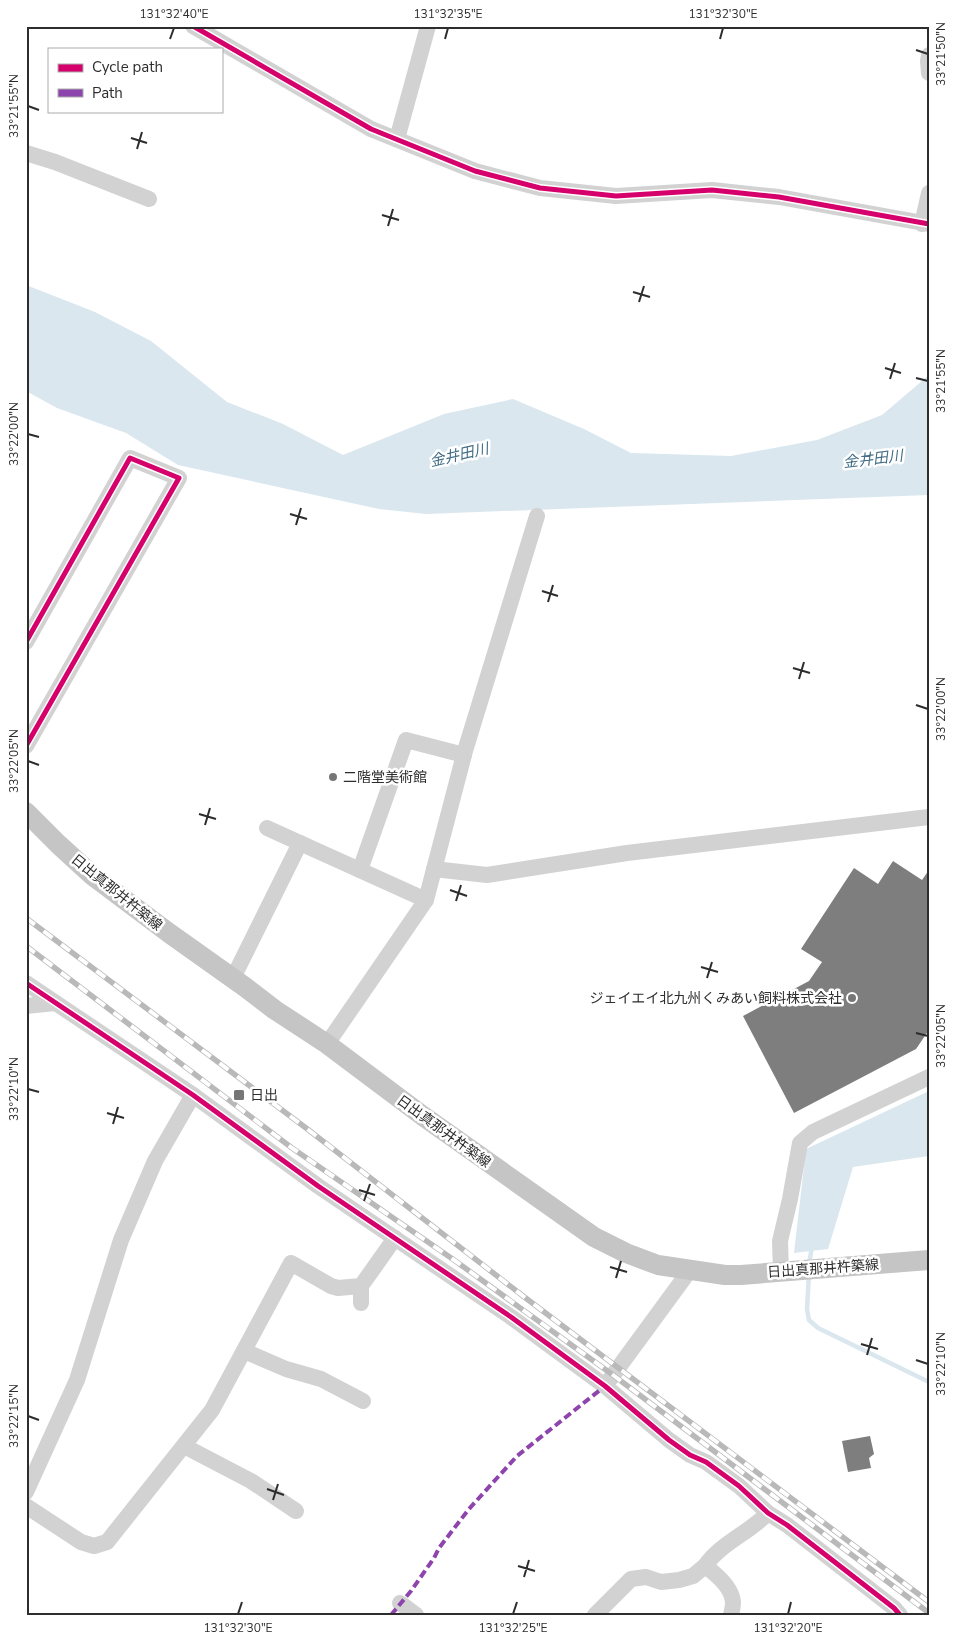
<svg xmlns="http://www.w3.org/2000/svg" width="955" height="1641" viewBox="0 0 955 1641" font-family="'Nunito Sans','Noto Sans JP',sans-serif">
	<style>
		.water { fill: #dae7ef }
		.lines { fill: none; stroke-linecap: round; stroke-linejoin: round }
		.stream { stroke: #dae7ef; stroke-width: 4.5 }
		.building { fill: #7e7e7e }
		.minor { stroke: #d2d2d2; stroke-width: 16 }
		.major { stroke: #c5c5c5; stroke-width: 20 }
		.rail-casing { stroke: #b9b9b9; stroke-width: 5.5 }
		.rail { stroke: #fff; stroke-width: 4; stroke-dasharray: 11; stroke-linecap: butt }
		.quiet { stroke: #8e44ad; stroke-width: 4; stroke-dasharray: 8 4; stroke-linecap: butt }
		.cycleway-casing { stroke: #fff; stroke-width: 8 }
		.cycleway { stroke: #d6006c; stroke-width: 5 }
		.ticks { fill: none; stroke: #2d2d2d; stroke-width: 2 }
		.poi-dot { fill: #767676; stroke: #fff; stroke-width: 2 }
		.labels { text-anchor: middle; stroke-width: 5; stroke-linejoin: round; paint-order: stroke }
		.poi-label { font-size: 14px; fill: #2d2d2d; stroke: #fff; text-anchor: start }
		.street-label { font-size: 14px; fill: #2d2d2d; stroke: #fff }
		.water-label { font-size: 15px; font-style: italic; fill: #436e87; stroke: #fff }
		.neatline { fill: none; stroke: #2d2d2d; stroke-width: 2 }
		.ticks-label { font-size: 12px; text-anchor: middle; fill: #2d2d2d }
	</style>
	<rect width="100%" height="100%" fill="#fff"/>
	<g class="water">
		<path d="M26 285 95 312 151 341 227 402 283 424 343 455 444 414 513 399 584 429 631 453 731 456 817 440 882 415 929 375V495L426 514 379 509 178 465 126 433 57 408 26 391Z"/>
		<path d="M929 1091V1156L853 1167 828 1249 794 1253 806 1149Z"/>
	</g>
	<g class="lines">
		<g class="stream">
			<path d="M809 1264 812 1247"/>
			<path d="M809 1274 807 1309 809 1320 818 1328 929 1382"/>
		</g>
	</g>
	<g class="building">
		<path d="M893 861 922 880 929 870V1030L916 1049 794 1113 743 1016 809 981 822 962 801 949 854 868 878 884Z"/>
		<path d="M870 1436 874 1454 869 1458 871 1468 848 1472 842 1441Z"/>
	</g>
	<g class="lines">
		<g class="minor">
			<path d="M193 26 371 129 475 171 540 188 616 196 712 190 779 197 929 224"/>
			<path d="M929 55 928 61 929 73"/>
			<path d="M397 139 428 26"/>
			<path d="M26 153 55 162 149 199"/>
			<path d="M922 224 929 193"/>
			<path d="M26 642 130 458 179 478 26 746"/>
			<path d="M300 843 426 900"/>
			<path d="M434 869 487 875 627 853 929 817"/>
			<path d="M360 870 406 740 464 755"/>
			<path d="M233 978 300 843 267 828"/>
			<path d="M26 983 193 1095 318 1186 511 1317 605 1386 669 1440 690 1455 706 1462 739 1486 768 1513 787 1525 894 1608 900 1615"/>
			<path d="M26 1006 55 1003"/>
			<path d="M327 1044 426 900 465 751 537 516"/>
			<path d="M781 1272 780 1241 790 1199 800 1143 813 1132 929 1077"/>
			<path d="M361 1303V1286"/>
			<path d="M244 1351 286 1369 321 1379 363 1401"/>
			<path d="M605 1386 690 1270"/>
			<path d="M184 1446 251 1481 296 1511"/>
			<path d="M26 1492 77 1380 121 1240 155 1161 193 1095"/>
			<path d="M26 1506 81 1542 94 1546 107 1542 212 1410 291 1263 331 1286 338 1288 361 1286 395 1238"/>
			<path d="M400 1603 416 1615"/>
			<path d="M595 1615 631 1579 646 1577 661 1582 679 1580 693 1576 705 1566"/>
			<path d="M731 1615C732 1611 733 1606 733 1602 732 1588 716 1574 705 1566 721 1543 749 1533 768 1513"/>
		</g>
		<path class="major" d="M26 812 58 844 93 876 169 933 245 987 275 1010 327 1044 423 1116 594 1237 626 1253 658 1265 725 1275H741L929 1260"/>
		<defs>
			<g id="rail">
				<path d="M26 918 306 1128 523 1296 929 1602"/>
				<path d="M26 946 292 1148 454 1260 613 1375 929 1613"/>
			</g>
		</defs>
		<use href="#rail" class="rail-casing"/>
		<use href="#rail" class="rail"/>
		<path class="quiet" d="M391 1615 411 1591 434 1558 439 1548 469 1509 517 1456 605 1386"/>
		<defs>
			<g id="cycleway">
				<path d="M193 26 371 129 475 171 540 188 616 196 712 190 779 197 929 224"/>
				<path d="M26 642 130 458 179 478 26 746"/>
				<path d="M26 983 193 1095 318 1186 511 1317 605 1386 669 1440 690 1455 706 1462 739 1486 768 1513 787 1525 894 1608 900 1615"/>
			</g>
		</defs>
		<use href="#cycleway" class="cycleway-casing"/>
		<use href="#cycleway" class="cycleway"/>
	</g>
	<path class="ticks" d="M170 39 174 28M445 39 448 28M720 39 723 28M916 50 928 54M28 106 39 110M131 138 147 143M137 149 142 132M382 215 399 220M388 226 393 209M633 292 650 297M639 302 644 286M885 368 901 373M916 378 928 381M890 379 895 363M28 434 39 437M290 514 307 519M296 525 301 508M542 591 558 596M548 602 553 585M793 668 810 673M799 679 804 662M916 705 928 709M28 761 39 765M199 814 216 819M205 825 210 808M450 890 467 896M456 901 461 885M701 967 718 972M707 978 712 962M916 1033 928 1036M28 1089 39 1092M107 1113 124 1118M113 1124 118 1107M359 1190 375 1195M364 1201 370 1184M610 1267 627 1272M616 1278 621 1261M861 1344 878 1349M867 1355 872 1338M916 1360 928 1364M28 1416 39 1420M267 1489 284 1495M273 1500 278 1484M518 1566 535 1571M524 1577 529 1560M238 1614 242 1602M513 1614 517 1602M788 1614 791 1602"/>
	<g class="poi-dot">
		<circle cx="333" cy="777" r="5"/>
		<circle cx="852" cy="998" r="5"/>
		<rect x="233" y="1089" width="12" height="12" rx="2.5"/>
	</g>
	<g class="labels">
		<g class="poi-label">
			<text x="343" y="782">二階堂美術館</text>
			<text x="842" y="1003" text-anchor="end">ジェイエイ北九州くみあい飼料株式会社</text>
			<text x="250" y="1100">日出</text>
		</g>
		<g class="street-label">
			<text transform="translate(117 892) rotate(39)" y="5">日出真那井杵築線</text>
			<text transform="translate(444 1131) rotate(36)" y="5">日出真那井杵築線</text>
			<text transform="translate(823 1268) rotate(-4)" y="5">日出真那井杵築線</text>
		</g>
		<g class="water-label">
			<text transform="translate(459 455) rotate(-13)" y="5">金井田川</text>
			<text transform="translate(873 459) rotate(-7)" y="5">金井田川</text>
		</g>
	</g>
	<rect width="955" height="1641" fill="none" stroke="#ffffff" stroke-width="55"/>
	<rect x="48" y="48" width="175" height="65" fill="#ffffff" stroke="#ababab"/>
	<rect x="58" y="64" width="25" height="8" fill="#d6006c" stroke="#ababab"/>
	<text x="92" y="72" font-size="15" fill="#2d2d2d">Cycle path</text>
	<rect x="58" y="89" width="25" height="8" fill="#8e44ad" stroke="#ababab"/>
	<text x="92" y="98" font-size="15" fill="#2d2d2d">Path</text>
	<rect x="28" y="28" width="900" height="1586" class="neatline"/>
	<g class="ticks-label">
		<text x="174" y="18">131°32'40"E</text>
		<text x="448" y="18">131°32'35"E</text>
		<text x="723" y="18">131°32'30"E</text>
		<text transform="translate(941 54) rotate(-90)" y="4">33°21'50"N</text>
		<text transform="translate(14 106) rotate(-90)" y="4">33°21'55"N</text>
		<text transform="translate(941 381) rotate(-90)" y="4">33°21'55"N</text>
		<text transform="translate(14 434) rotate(-90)" y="4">33°22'00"N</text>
		<text transform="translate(941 709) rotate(-90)" y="4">33°22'00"N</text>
		<text transform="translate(14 761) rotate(-90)" y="4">33°22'05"N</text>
		<text transform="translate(941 1036) rotate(-90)" y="4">33°22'05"N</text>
		<text transform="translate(14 1089) rotate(-90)" y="4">33°22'10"N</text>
		<text transform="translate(941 1364) rotate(-90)" y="4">33°22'10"N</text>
		<text transform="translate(14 1416) rotate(-90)" y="4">33°22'15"N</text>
		<text x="238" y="1632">131°32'30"E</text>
		<text x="513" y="1632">131°32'25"E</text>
		<text x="788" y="1632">131°32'20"E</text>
	</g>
</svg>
